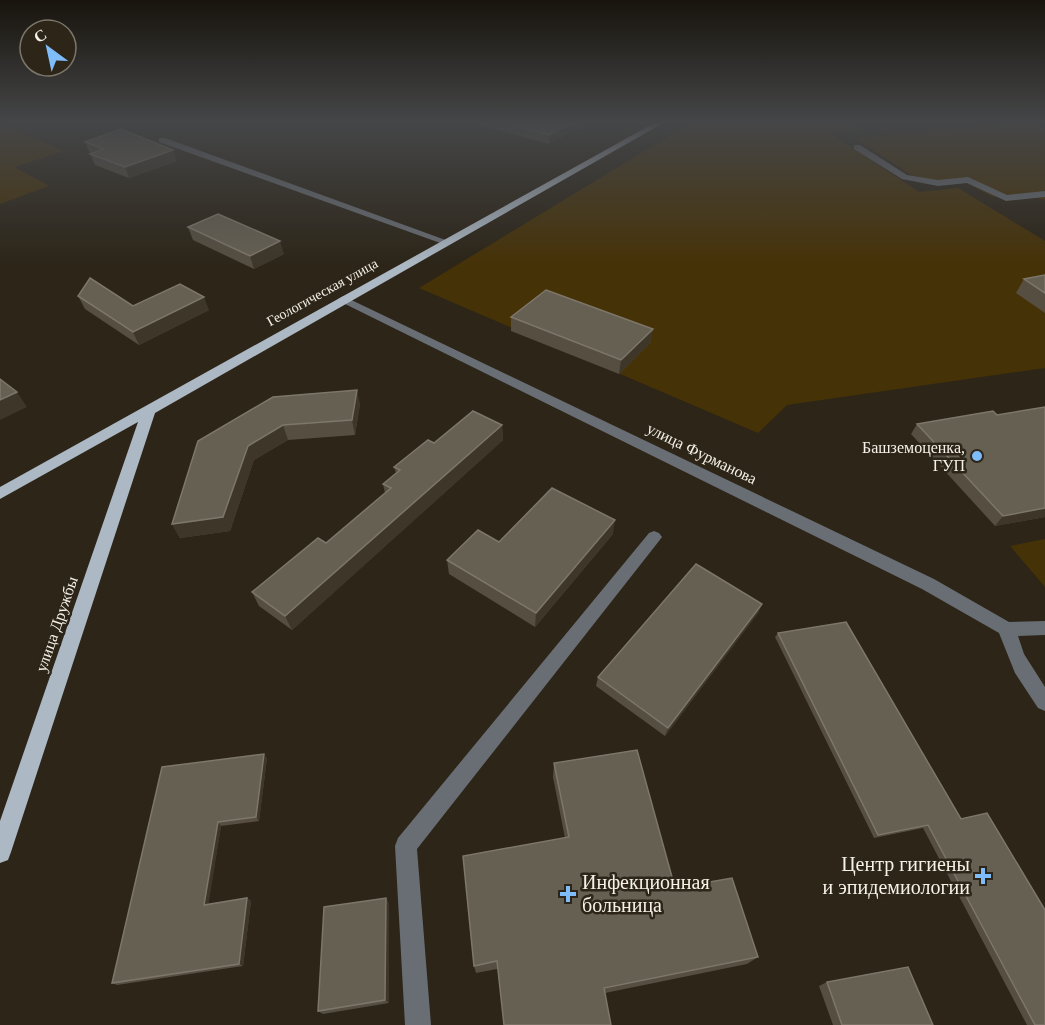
<svg xmlns="http://www.w3.org/2000/svg" width="1045" height="1025" viewBox="0 0 1045 1025" font-family="Georgia,serif">
	<style>
		.green { fill: #463207 }
		.lines { fill: none; stroke-linecap: round; stroke-linejoin: round }
		.path { stroke: #6f695e; stroke-width: 2; stroke-dasharray: 1.5 1.5; stroke-linecap: butt }
		.minor { fill: #696e74; fill-rule: evenodd }
		.major { fill: #acb8c3; fill-rule: evenodd }
		.wall { fill: #554e41 }
		.shaded-wall { fill: #3d3629 }
		.building { fill: #666053; stroke: #7d766a; stroke-width: 1.5 }
		.poi-dot { fill: #7fbdfa; stroke: #2c2518; stroke-width: 2 }
		.labels { text-anchor: middle; stroke-width: 5; stroke-linejoin: round; paint-order: stroke }
		.far-street-label { font-size: 14px; fill: #f5f1e8; stroke: #2c2518 }
		.poi-label { font-size: 16px; fill: #f5f1e8; stroke: #2c2518; text-anchor: end }
		.street-label { font-size: 16px; fill: #f5f1e8; stroke: #2c2518 }
		.near-poi-label { font-size: 20px; fill: #f5f1e8; stroke: #2c2518; text-anchor: end }
	</style>
	<rect width="100%" height="100%" fill="#2c2518"/>
	<g class="green">
		<path d="M0 122 64 151 15 167 49 186 0 204Z"/>
		<path d="M692 122H853L864 129 830 133 919 192 958 188 1045 241V368L787 405 758 433 419 288Z"/>
		<path d="M1016 122H1031L1045 129V200L1021 194 993 197 963 181 922 182 854 138Z"/>
		<path d="M1045 539V587L1010 546Z"/>
	</g>
	<g class="lines">
		<path class="path" d="M1026 122 1045 131"/>
		<g class="minor">
			<path d="M159 138H165L451 242 443 244 159 142Z"/>
			<path d="M854 145H860L907 175 938 180 968 177 1007 195 1045 191V197L1006 201 967 183 938 186 902 179 854 149Z"/>
			<path d="M343 296 934 579 1009 622 1045 621V635L1018 636 1024 654 1045 687V711L1038 708 1015 673 999 633 922 589 339 301 338 299Z"/>
			<path d="M654 531 659 533 662 537 659 541 417 849 431 1025H405L395 846 398 838 649 533Z"/>
		</g>
		<path class="major" d="M656 122H665L155 413 11 852 8 860 0 863V821L138 422 0 499V487Z"/>
	</g>
	<g class="wall">
		<path d="M468 122H590L549 144Z"/>
		<path d="M85 142 177 161 129 178 95 165 90 154 91 153H90Z"/>
		<path d="M188 227 284 254 254 269 193 240Z"/>
		<path d="M1045 275V313L1016 293 1024 279Z"/>
		<path d="M78 296 133 306 209 310 139 345 85 309Z"/>
		<path d="M511 317 653 329 650 343 619 374 511 331Z"/>
		<path d="M360 404 355 435 288 440 254 460 230 531 180 538 172 524 198 441Z"/>
		<path d="M917 424 1045 517 995 526 911 434Z"/>
		<path d="M502 425 503 440 292 630 259 606 252 592 326 543 385 493 383 484 396 473 394 467Z"/>
		<path d="M613 534 535 627 449 574 447 560Z"/>
		<path d="M762 604 758 613 665 736 596 686 598 677Z"/>
		<path d="M778 633 961 819 1045 1025H1027L923 828 874 838 775 637Z"/>
		<path d="M267 758 259 821 221 826 208 904 247 898 251 901 243 966 117 985 112 983 162 767Z"/>
		<path d="M554 763 675 888 758 957 747 964 605 993 497 969 476 973 474 966 565 838 553 777Z"/>
		<path d="M386 898 389 904V1003L323 1014 318 1011Z"/>
		<path d="M827 982 933 1025H833L819 986Z"/>
	</g>
	<g class="shaded-wall">
		<path d="M573 122H590L549 144V135Z"/>
		<path d="M173 150 177 161 129 178 125 167Z"/>
		<path d="M280 241 284 254 254 269 250 256Z"/>
		<path d="M204 297 209 310 139 345 133 332Z"/>
		<path d="M653 329 650 343 619 374 621 360Z"/>
		<path d="M357 390 360 404 355 435 352 420Z"/>
		<path d="M17 392 27 407 0 420V400Z"/>
		<path d="M283 425 288 440 254 460 230 531 180 538 172 524 248 446Z"/>
		<path d="M502 425 503 440 292 630 285 616Z"/>
		<path d="M1045 508V517L995 526 1003 516Z"/>
		<path d="M615 520 613 534 535 627 536 613Z"/>
		<path d="M762 604 758 613 665 736 668 728Z"/>
		<path d="M264 754 267 758 259 821 256 817Z"/>
		<path d="M218 822 221 826 208 907 204 905Z"/>
		<path d="M247 898 251 901 243 966 239 964Z"/>
		<path d="M386 898 389 904V1003L385 1000Z"/>
	</g>
	<g class="building">
		<path d="M502 122H573L549 135Z"/>
		<path d="M121 129 173 150 125 167 90 154 104 149 85 142Z"/>
		<path d="M218 214 280 241 250 256 188 227Z"/>
		<path d="M1045 275V293L1024 279Z"/>
		<path d="M90 278 133 306 180 284 204 297 133 332 78 296Z"/>
		<path d="M546 290 653 329 621 360 511 317Z"/>
		<path d="M0 379 17 392 0 400Z"/>
		<path d="M357 390 352 420 283 425 248 446 223 517 172 524 198 441 273 397Z"/>
		<path d="M1045 407V508L1003 516 917 424 993 411 997 415Z"/>
		<path d="M473 411 502 425 285 616 252 592 318 538 326 543 391 488 383 484 400 470 394 467 428 440 434 443Z"/>
		<path d="M552 488 615 520 536 613 447 560 478 530 499 542Z"/>
		<path d="M696 564 762 604 668 728 598 677Z"/>
		<path d="M846 622 961 819 987 813 1045 910V1025H1035L928 825 878 835 778 633Z"/>
		<path d="M637 750 675 888 732 878 758 957 604 988 611 1025H504L497 961 474 966 463 856 569 837 554 763Z"/>
		<path d="M264 754 256 817 218 822 204 905 247 898 239 964 112 983 162 767Z"/>
		<path d="M386 898 385 1000 318 1011 324 907Z"/>
		<path d="M908 967 933 1025H842L827 982Z"/>
	</g>
	<linearGradient id="sky" x2="0" y2="1"><stop stop-color="#18140d"/><stop offset="0.46" stop-color="#454648"/><stop offset="1" stop-color="#454648" stop-opacity="0"/></linearGradient>
	<rect width="1045" height="265" fill="url(#sky)"/>
	<g class="poi-dot">
		<circle cx="977" cy="456" r="6"/>
		<path d="M980 867h6v6h6v6h-6v6h-6v-6h-6v-6h6z"/>
		<path d="M565 885h6v6h6v6h-6v6h-6v-6h-6v-6h6z"/>
	</g>
	<g class="labels">
		<g class="far-street-label">
			<text transform="translate(322 292) rotate(-29)" y="5">Геологическая улица</text>
		</g>
		<g class="poi-label">
			<text x="965" y="453">Башземоценка,<tspan x="965" dy="18">ГУП</tspan></text>
		</g>
		<g class="street-label">
			<text transform="translate(702 453) rotate(26)" y="6">улица Фурманова</text>
			<text transform="translate(56 624) rotate(-71)" y="6">улица Дружбы</text>
		</g>
		<g class="near-poi-label">
			<text x="970" y="871">Центр гигиены<tspan x="970" dy="23">и эпидемиологии</tspan></text>
			<text x="582" y="889" text-anchor="start">Инфекционная<tspan x="582" dy="23">больница</tspan></text>
		</g>
	</g>
	<g transform="translate(48 48) rotate(327)"><circle r="28" fill="#2c2518" stroke="#7c776b" stroke-width="1.5"/>
	<path d="M0-4.5L10 22L0 15L-10 22Z" fill="#7fbdfa"/>
	<text y="-9" font-size="16" font-weight="bold" text-anchor="middle" fill="#f5f1e8">С</text>
	</g>
</svg>
